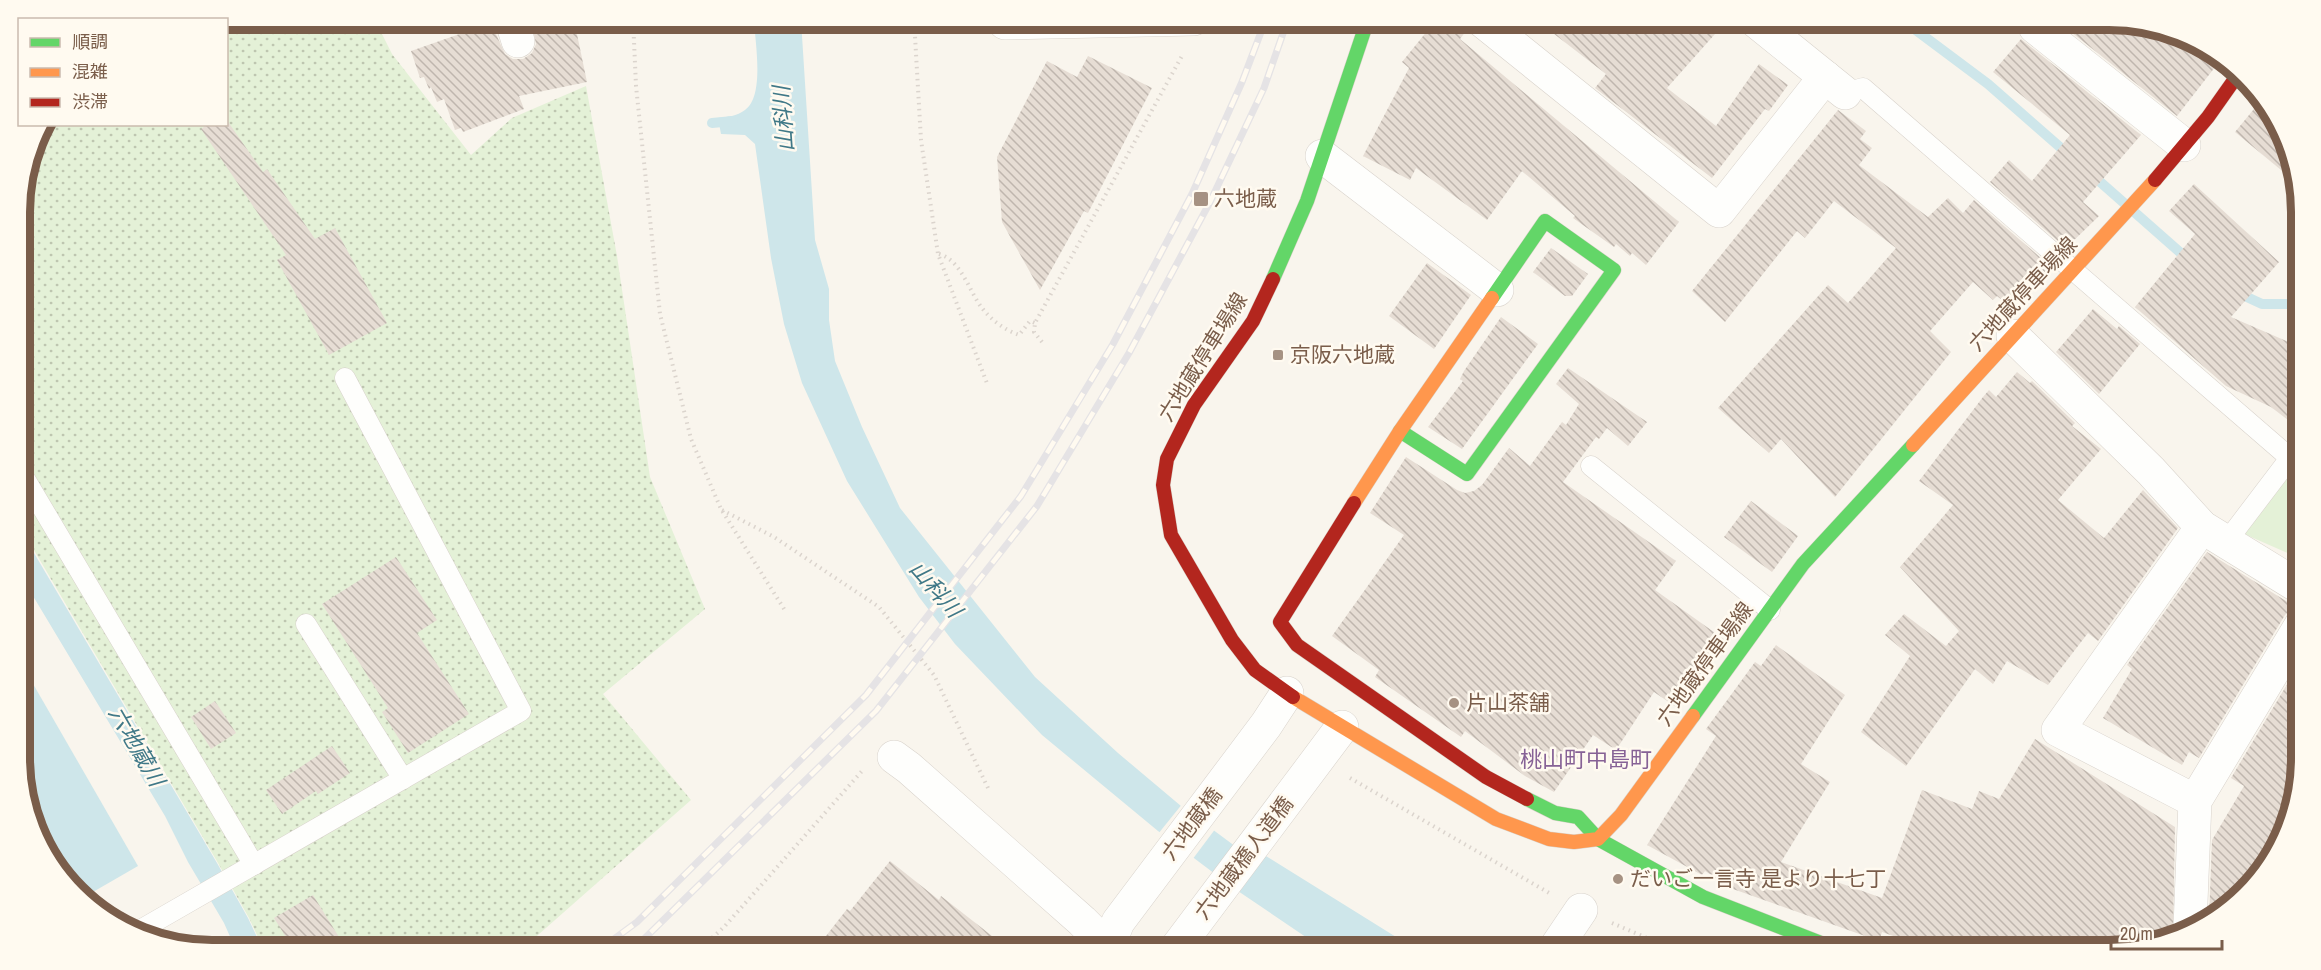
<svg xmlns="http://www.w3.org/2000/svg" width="2321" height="970" viewBox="0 0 2321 970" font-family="'Archivo Narrow','Noto Sans JP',sans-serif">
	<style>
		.grass { fill: url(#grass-dots) }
		.green { fill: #e4f1d7 }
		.water { fill: #cee6ea }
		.pier { fill: #f9f5ed }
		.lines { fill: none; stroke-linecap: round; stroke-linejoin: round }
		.stream { stroke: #cee6ea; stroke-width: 10 }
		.building { fill: url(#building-back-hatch) }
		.lane-casing { stroke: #d8d2cb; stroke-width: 21 }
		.street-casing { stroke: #d8d2cb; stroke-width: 34 }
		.fast-casing { stroke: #d9d1c9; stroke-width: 15 }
		.slow-casing { stroke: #d9d1c9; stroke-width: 15 }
		.jam-casing { stroke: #d9d1c9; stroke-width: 15 }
		.path { stroke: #dbd4cd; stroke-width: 4; stroke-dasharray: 1.5 4.5; stroke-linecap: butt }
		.lane { stroke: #fefefc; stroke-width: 20 }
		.street { stroke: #fefefc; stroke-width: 33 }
		.fast { stroke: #63d668; stroke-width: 14 }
		.slow { stroke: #ff974d; stroke-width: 14 }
		.jam { stroke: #b3261e; stroke-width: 14 }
		.rail-casing { stroke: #e5e3e5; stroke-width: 7 }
		.rail { stroke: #fffaf0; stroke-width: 4.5; stroke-dasharray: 14; stroke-linecap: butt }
		.poi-dot { fill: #a69283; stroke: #fffaf0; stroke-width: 2 }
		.labels { text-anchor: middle; stroke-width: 5; stroke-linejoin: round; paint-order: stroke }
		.poi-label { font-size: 21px; fill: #7a5d4a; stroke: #fffaf0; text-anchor: start }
		.street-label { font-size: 21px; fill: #7a5d4a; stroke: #fffaf0 }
		.water-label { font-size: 22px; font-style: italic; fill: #3f7887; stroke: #fffaf0 }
		.neighbourhood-label { font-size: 22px; fill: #876296; stroke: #fffaf0 }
		.rim { fill: none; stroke: #7a5d4a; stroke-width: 8 }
	</style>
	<defs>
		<pattern id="grass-dots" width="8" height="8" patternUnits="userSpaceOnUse" patternTransform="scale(1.5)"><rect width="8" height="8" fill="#e4f1d7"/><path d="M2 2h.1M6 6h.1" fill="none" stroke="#bec6b0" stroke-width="1.8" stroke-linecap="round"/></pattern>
		<pattern id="building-back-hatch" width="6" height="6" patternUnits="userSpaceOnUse" patternTransform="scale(1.5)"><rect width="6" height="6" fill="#e6ddd4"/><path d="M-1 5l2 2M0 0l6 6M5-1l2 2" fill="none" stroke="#bfb6ae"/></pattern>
	</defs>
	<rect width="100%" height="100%" fill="#f9f5ed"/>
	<path class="grass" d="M212 19H375V20L392 54 471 155 512 118 586 86 617 256 650 477 705 609 603 694 691 800 521 950H264L249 918 218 863 21 528 20 199 40 127 41 125 226 124V20Z"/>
	<path class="green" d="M2301 446V559L2242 533Z"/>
	<g class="water">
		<path d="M754 20H801L815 240 829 289V320L835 361 862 427 900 508 1035 677 1118 753 1181 806 1255 861 1261 853 1417 950H1325L1235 889 1158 831 1042 735 955 644 919 597 847 481 802 383 784 324 771 258 755 144 745 135 721 134 718 118C727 117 737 116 745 110 765 96 755 42 754 20Z"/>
		<path d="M21 531 217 863 248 918 263 950H236L224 923 188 862 165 816 21 576Z"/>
		<path d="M21 663 138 866 86 896 59 875 21 783Z"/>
	</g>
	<path class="pier" d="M1183 803 1216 828 1192 860 1158 834Z"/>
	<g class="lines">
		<g class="stream">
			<path d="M1901 19 1988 84 2069 155"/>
			<path d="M712 123 733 121"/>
			<path d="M2090 173 2191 262"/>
			<path d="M2236 292 2262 304H2300"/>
		</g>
	</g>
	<g class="building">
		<path d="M531 20H574L587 82 519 96 524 109 463 132 461 128 455 130 444 99 437 102 431 87 429 89 424 77 420 78 411 51 491 23 505 54 513 59H523L532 53 536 44Z"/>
		<path d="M1436 20H1462L1466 31 1460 39 1679 222 1646 265 1632 253 1630 256 1616 244 1614 247 1573 218 1575 216 1522 171 1487 220 1416 168 1410 180 1363 156 1409 68 1402 62Z"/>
		<path d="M1536 20H1697L1715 34 1667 88 1716 126 1759 64 1788 85 1769 111 1765 109 1712 178 1595 88 1606 74Z"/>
		<path d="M2056 20H2109L2182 34 2219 62 2177 116Z"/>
		<path d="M2021 39 2141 135 2083 202 2099 216 2066 248 1990 182 2009 160 2032 181 2070 135 1993 72Z"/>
		<path d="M1088 56 1152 88 1088 213 1084 211 1040 290 1002 222 997 157 1047 61 1077 77Z"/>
		<path d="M2263 98 2291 165 2298 184 2235 132Z"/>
		<path d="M1838 110 1866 131 1860 139 1872 148 1859 165 1928 217 1948 198 1963 213 1974 200 2050 266 2034 284 2029 279 2007 304 1997 296 1993 300 1973 282 1930 331 1951 352 1835 497 1781 439 1769 453 1718 408 1828 285 1848 303 1896 248 1834 201 1805 238 1797 231 1725 322 1692 291Z"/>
		<path d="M226 119 263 172 267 169 315 239 335 228 387 323 329 355 277 260 286 255 201 129 208 124H226Z"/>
		<path d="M2194 184 2279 262 2231 317 2300 347 2301 430 2271 407 2226 386 2135 307 2195 234 2169 211Z"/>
		<path d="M1551 248 1588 274 1572 296H1565L1533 272Z"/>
		<path d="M1427 263 1471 295 1434 349 1389 316Z"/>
		<path d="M2093 309 2117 329 2119 326 2140 344 2099 394 2056 352Z"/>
		<path d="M1501 317 1538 344 1462 449 1428 427 1463 381 1460 379 1464 371Z"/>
		<path d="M1568 368 1647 422 1628 446 1607 428 1599 439 1596 437 1563 482 1676 561 1655 590 1725 640 1676 707 1654 692 1616 750 1593 735 1554 792 1525 776 1465 731 1461 737 1375 677 1379 670 1332 636 1404 535 1370 513 1406 457 1457 490 1465 493 1474 491 1482 485 1509 448 1530 466 1562 422 1566 425 1579 404 1556 384Z"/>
		<path d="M2017 372 2030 383 2032 381 2075 423 2072 426 2101 449 2058 500 2104 538 2143 490 2178 528 2098 641 2088 633 2048 685 2007 661 1993 684 1975 669 1906 766 1861 732 1910 656 1885 635 1904 614 1946 646 1959 631 1900 567 1953 505 1919 481 1983 397 1989 390 1996 397Z"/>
		<path d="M1751 501 1798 536 1772 572 1724 537Z"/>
		<path d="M2207 552 2291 604 2300 607 2291 609 2285 615 2199 758 2189 752 2182 765 2103 718 2132 669 2127 665Z"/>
		<path d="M396 557 437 620 417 633 469 714 408 753 382 712 388 708 322 604Z"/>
		<path d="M1776 645 1845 695 1801 764 1830 782 1781 862 1882 898 1922 790 1972 809 1979 791 1999 799 2035 739 2175 827 2173 933 2121 950H1933L1882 932 1879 941 1733 889 1705 871 1702 875 1647 845 1716 736 1706 729 1755 662 1761 666Z"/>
		<path d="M2301 661V758L2289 819 2266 857 2269 859 2258 879 2216 918 2209 920 2212 840 2244 786 2231 778Z"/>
		<path d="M215 701 236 733 211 749 191 717Z"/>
		<path d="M332 746 350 773 318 794 316 791 282 814 266 790Z"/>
		<path d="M890 861 939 900 941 896 1010 950H815L847 909 850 911Z"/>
		<path d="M313 895 347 950H294L274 918Z"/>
	</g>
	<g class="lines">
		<defs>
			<g id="lane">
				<path d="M1845 93 1863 88 2290 458 2227 541"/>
				<path d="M1591 466 1770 610"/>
				<path d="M21 472 254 865"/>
				<path d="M306 624 403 779"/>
				<path d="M135 933 521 711 345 378"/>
			</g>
			<g id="street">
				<path d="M511 19 518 41"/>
				<path d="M1005 19V23L1194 19"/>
				<path d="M1480 19 1719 211 1825 77"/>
				<path d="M1753 19 1845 93"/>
				<path d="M2035 27 2184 145"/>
				<path d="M1322 156 1497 290"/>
				<path d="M2013 336 2151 471 2202 527 2301 588"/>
				<path d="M894 757 909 768 1082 921 1108 947"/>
				<path d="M2195 801 2058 730 2202 527"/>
				<path d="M2190 927 2195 801 2301 625"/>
				<path d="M1109 950 1108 947 1118 922 1266 725 1287 693"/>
				<path d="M1175 950 1342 727"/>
				<path d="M1554 950 1581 910"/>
			</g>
			<g id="fast">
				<path d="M1273 279 1307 201 1368 19"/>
				<path d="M1400 431 1467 474 1614 270 1545 221 1492 298"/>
				<path d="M1693 716 1803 564 1913 445"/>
				<path d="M1527 799 1555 813 1578 817 1598 839 1703 897 1839 950"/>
			</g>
			<g id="slow">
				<path d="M1913 445 2155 180"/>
				<path d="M1354 503 1400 431 1492 298"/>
				<path d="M1293 697 1496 819 1549 839 1574 842 1598 839 1621 815 1693 716"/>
			</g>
			<g id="jam">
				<path d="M2155 180 2208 117 2237 76"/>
				<path d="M1273 279 1253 321 1194 405 1167 459 1163 485 1171 535 1232 640 1255 670 1293 697"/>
				<path d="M1354 503 1280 622 1297 645 1486 777 1527 799"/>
			</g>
		</defs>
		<use href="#lane" class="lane-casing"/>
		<use href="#street" class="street-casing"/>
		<use href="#fast" class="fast-casing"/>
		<use href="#slow" class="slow-casing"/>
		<use href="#jam" class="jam-casing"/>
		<g class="path">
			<path d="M633 19 636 86 660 314 691 439 721 509 786 612"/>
			<path d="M914 19 921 140 938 254 988 386"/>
			<path d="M914 24 971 23"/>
			<path d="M939 254C961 260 969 291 982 308 991 320 1005 330 1019 335L1030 321 1035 323"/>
			<path d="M1042 342 1034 332 1035 323 1183 54"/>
			<path d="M722 510 774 537 879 607 934 675 988 788"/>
			<path d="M1350 778 1551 894"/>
			<path d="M1612 923 1675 950"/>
			<path d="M699 950 725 926 862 771"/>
		</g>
		<use href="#lane" class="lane"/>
		<use href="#street" class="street"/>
		<use href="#fast" class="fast"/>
		<use href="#slow" class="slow"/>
		<use href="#jam" class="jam"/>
		<defs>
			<g id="rail">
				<path d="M599 950 637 922 866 695 1021 496 1113 344 1192 194 1242 82 1266 19"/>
				<path d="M629 950 645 938 876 711 1037 506 1129 353 1210 202 1264 88 1288 19"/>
			</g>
		</defs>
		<use href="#rail" class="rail-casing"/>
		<use href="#rail" class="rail"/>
	</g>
	<g class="poi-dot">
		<rect x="1193" y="191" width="16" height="16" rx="3"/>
		<rect x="1272" y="349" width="12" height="12" rx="3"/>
		<circle cx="1454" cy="703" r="6"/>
		<circle cx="1618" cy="879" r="6"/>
	</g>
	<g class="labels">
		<g class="poi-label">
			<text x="1214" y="206">六地蔵</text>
			<text x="1290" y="362">京阪六地蔵</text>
			<text x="1466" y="710">片山茶舗</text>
			<text x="1630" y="886">だいご一言寺 是より十七丁</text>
		</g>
		<g class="street-label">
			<text transform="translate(2023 294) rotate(-47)" y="7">六地蔵停車場線</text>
			<text transform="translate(1203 357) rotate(-58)" y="7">六地蔵停車場線</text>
			<text transform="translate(1705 664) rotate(-54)" y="7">六地蔵停車場線</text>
			<text transform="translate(1192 824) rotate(-53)" y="7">六地蔵橋</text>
			<text transform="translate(1244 858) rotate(-53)" y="7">六地蔵橋人道橋</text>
		</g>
		<g class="water-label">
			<text transform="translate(783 119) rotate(-94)" y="8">山科川</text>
			<text transform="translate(936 589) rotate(49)" y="8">山科川</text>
			<text transform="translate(137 746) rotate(60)" y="8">六地蔵川</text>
		</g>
		<g class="neighbourhood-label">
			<text x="1586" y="767">桃山町中島町</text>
		</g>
	</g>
	<path d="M0 0H2321V970H0ZM212 30H2109A182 182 0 0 1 2291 212V758A182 182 0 0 1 2109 940H212A182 182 0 0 1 30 758V212A182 182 0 0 1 212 30Z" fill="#fffaf0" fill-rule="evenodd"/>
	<path class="rim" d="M212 30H2109A182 182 0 0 1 2291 212V758A182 182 0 0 1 2109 940H212A182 182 0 0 1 30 758V212A182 182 0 0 1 212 30Z"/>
	<rect x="18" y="18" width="210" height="108" fill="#fffaf0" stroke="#cabbae" stroke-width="1.5"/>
	<rect x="30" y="38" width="30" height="9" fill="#63d668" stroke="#cabbae" stroke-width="1.5"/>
	<text x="72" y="48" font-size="18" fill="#7a5d4a">順調</text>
	<rect x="30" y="68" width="30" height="9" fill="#ff974d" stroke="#cabbae" stroke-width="1.5"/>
	<text x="72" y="78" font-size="18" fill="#7a5d4a">混雑</text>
	<rect x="30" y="98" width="30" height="9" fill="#b3261e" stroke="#cabbae" stroke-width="1.5"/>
	<text x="72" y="108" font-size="18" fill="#7a5d4a">渋滞</text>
	<path d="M2111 940v9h111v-9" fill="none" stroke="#7a5d4a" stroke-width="3"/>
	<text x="2120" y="940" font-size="18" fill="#7a5d4a" stroke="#fffaf0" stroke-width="4.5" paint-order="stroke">20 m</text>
</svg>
